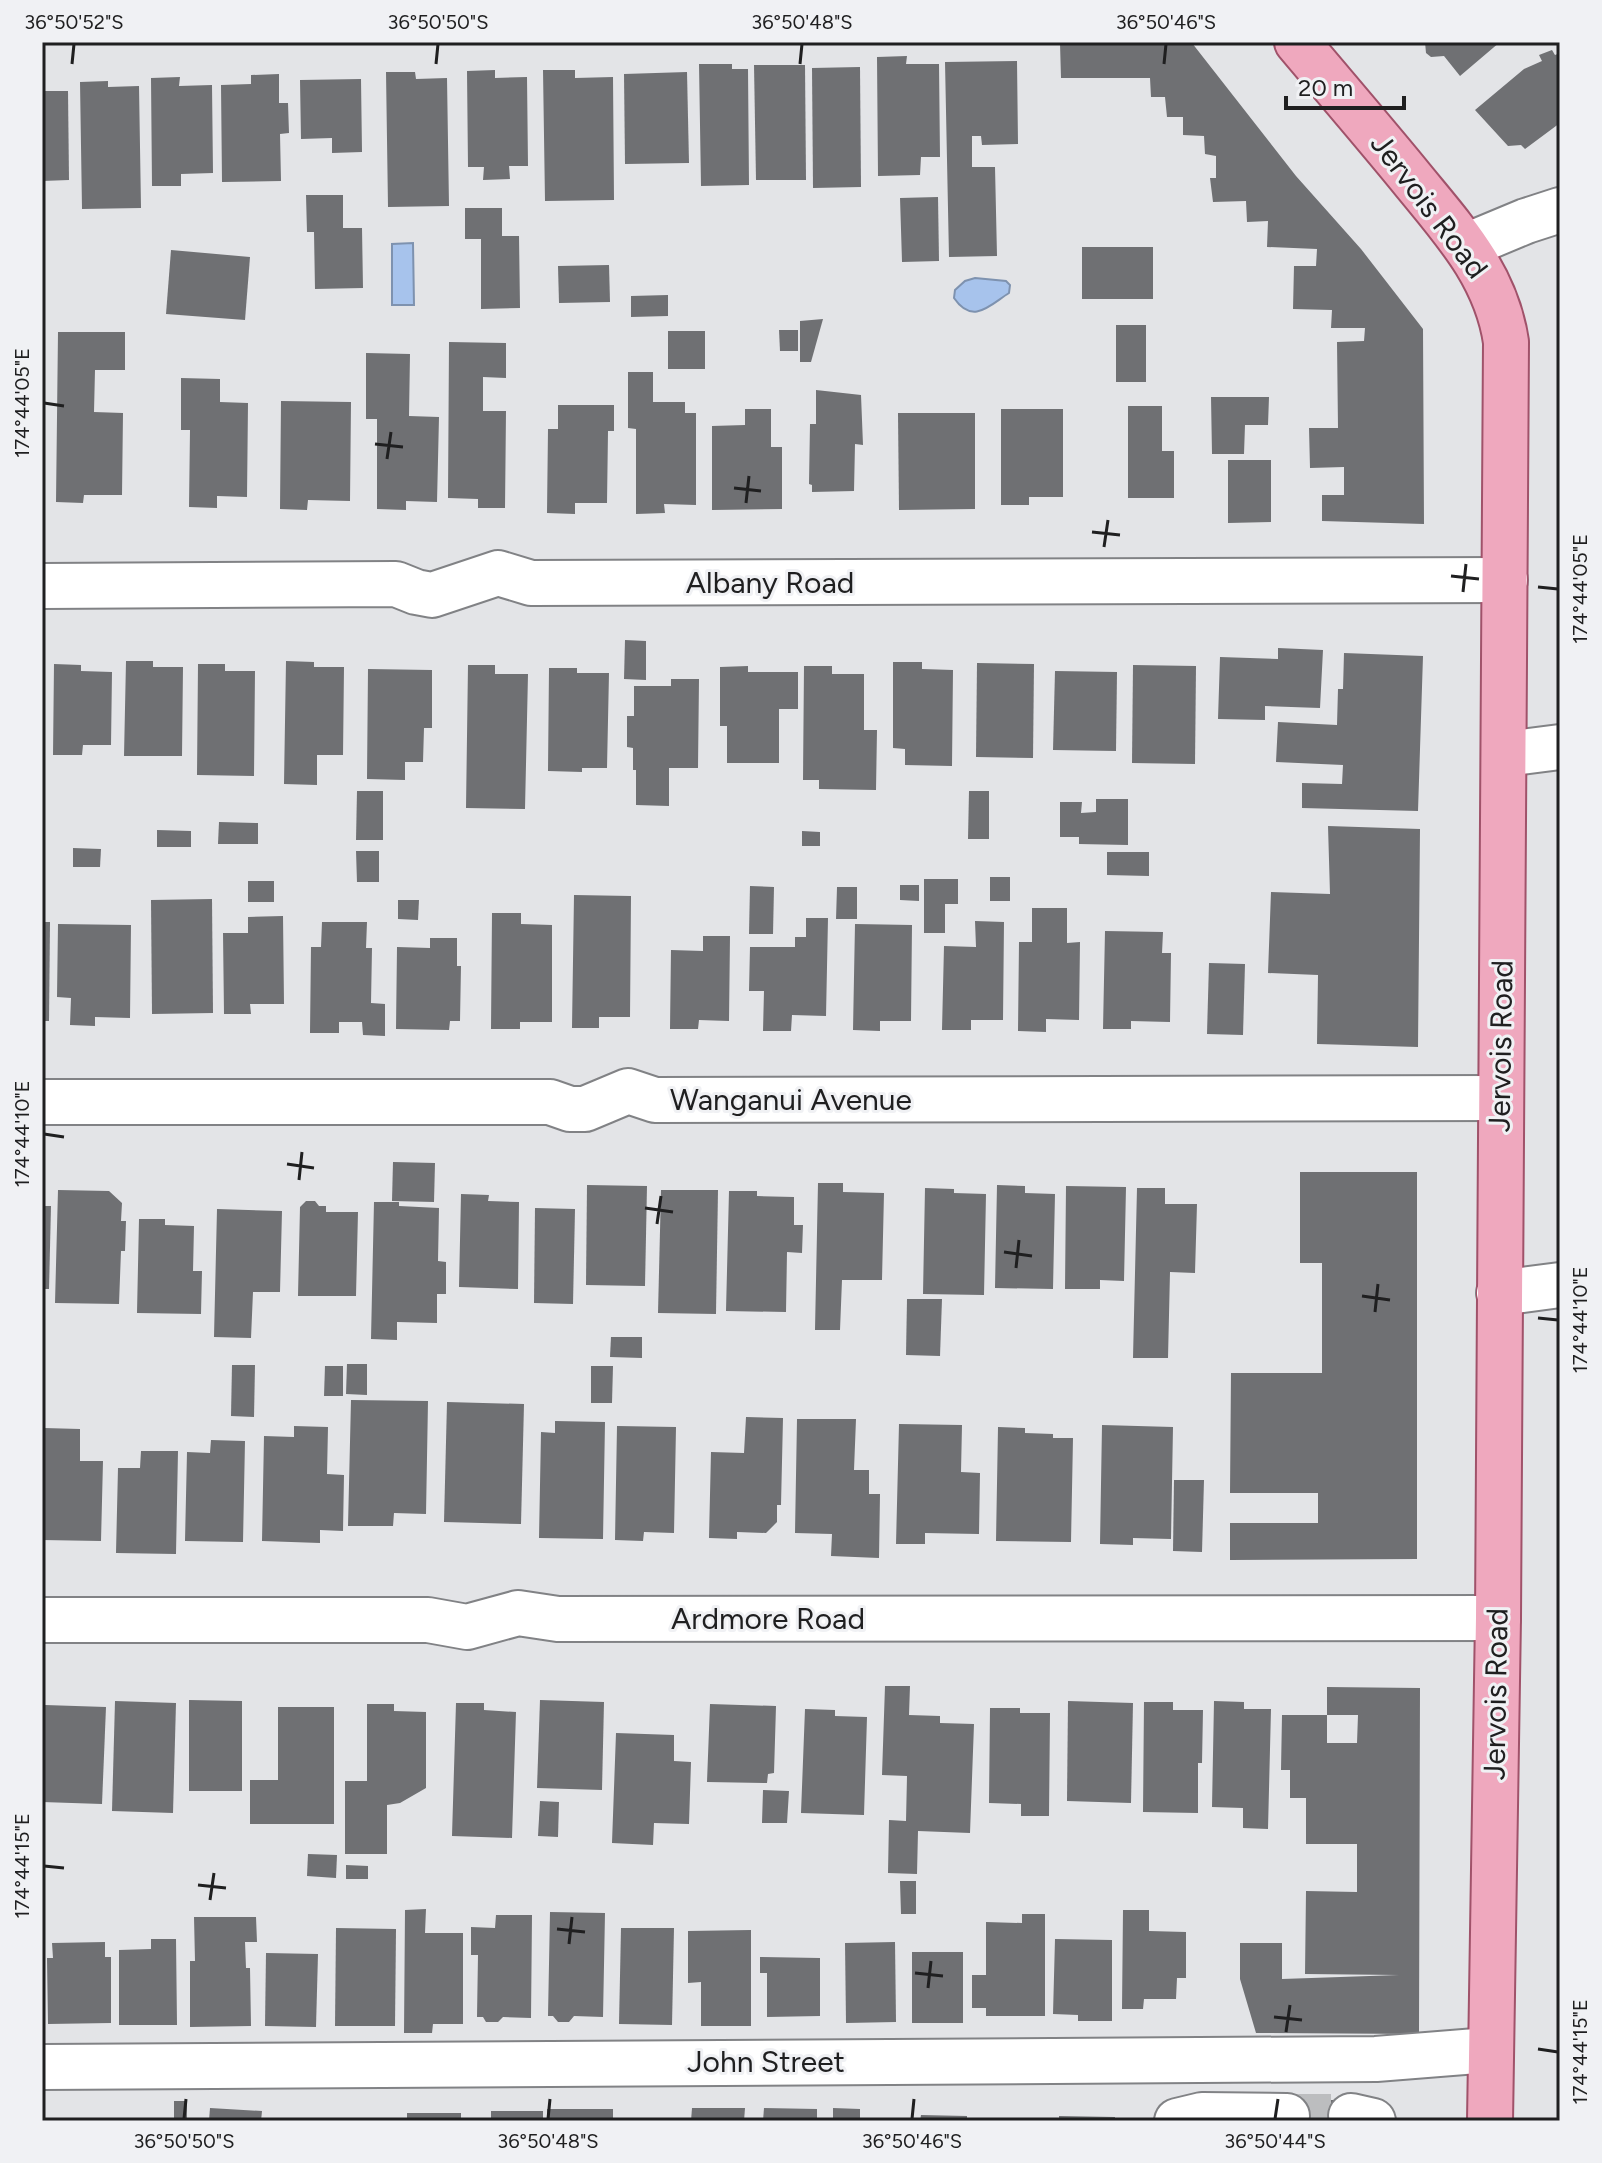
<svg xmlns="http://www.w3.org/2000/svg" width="1602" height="2163" viewBox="0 0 1602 2163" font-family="Figtree,sans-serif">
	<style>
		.water { fill: #a7c3ec; stroke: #7e92af; stroke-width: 2 }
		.building { fill: #6f7073 }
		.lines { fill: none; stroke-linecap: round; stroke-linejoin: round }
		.minor-tunnel { stroke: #bcbdbf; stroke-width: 44; stroke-dasharray: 44 22; stroke-linecap: butt }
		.minor-casing { stroke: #818285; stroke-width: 48 }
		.major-casing { stroke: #a0526a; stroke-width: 48 }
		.minor { stroke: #fff; stroke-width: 44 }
		.major { stroke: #efa8be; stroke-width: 44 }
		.ticks { fill: none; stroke: #1f1f20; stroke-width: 3 }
		.labels { text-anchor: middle; stroke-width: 6; stroke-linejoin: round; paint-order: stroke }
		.street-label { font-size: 30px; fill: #1f1f20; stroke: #f0f1f4 }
		.neatline { fill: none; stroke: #1f1f20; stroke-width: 3 }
		.ticks-label { font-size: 20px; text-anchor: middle; fill: #1f1f20 }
	</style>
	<rect width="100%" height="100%" fill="#e3e4e7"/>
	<g class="water">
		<path d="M413 243 414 305H392V244Z"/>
		<path d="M975 278 1006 281 1010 285 1009 293C991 304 973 326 954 298L955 290 965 281Z"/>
	</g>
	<g class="building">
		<path d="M1425 42H1500L1460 76 1444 56 1431 57 1426 53Z"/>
		<path d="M1060 43H1192L1296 176 1361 249 1423 329 1424 524 1322 521V495H1344V467L1310 468 1309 428H1338L1337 342 1364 341 1365 328H1331L1332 310 1293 309 1294 266H1316L1317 249 1267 247 1268 221 1247 222 1246 201 1213 202 1210 178H1216V156L1205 154 1204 136 1183 135V117H1167L1165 97H1151L1150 78H1061Z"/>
		<path d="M1552 50 1555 55 1560 53V123L1525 149 1521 145 1508 146 1475 110 1524 69 1542 61 1539 55Z"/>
		<path d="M907 56 906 64H939L940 157H921L920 175 878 176 877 57Z"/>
		<path d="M1017 61 1018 144 982 145 981 136H972V167H995L997 256 949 257 945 62Z"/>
		<path d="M699 64H732V69H748L749 185 701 186Z"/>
		<path d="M754 65H805L806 180H756Z"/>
		<path d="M860 67 861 187 813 188 812 68Z"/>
		<path d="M495 70V78L527 77 528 166H509L510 179 483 180 484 167H468L467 71Z"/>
		<path d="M543 70H575V78L613 77 614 200 545 201Z"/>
		<path d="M386 72H415L416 79 447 78 449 206 388 207Z"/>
		<path d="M687 72 689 163 625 164 624 74Z"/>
		<path d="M279 74V103H288L289 133 280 134 281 181 222 182 221 85 251 84V75Z"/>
		<path d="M180 77 179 86 212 85 213 173 181 174V186H152L151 78Z"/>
		<path d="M361 79 362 152 332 153V138L301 139 300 80Z"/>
		<path d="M108 81V87L139 86 141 208 82 209 80 82Z"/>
		<path d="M42 91H68L69 180 42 181Z"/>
		<path d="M306 195H343V228H362L363 288 315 289 314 232H307Z"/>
		<path d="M938 197 939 261 902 262 900 198Z"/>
		<path d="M465 208H502V236H519L520 308 481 309V239H465Z"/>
		<rect x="1082" y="247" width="71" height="52"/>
		<path d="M171 250 250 257 245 320 166 314Z"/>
		<path d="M609 265 610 302 559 303 558 266Z"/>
		<path d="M668 295V316L631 317V296Z"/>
		<path d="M823 319 811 362H800V321Z"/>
		<rect x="1116" y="325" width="30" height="57"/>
		<path d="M779 330H798V351H780Z"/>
		<rect x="668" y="331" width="37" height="38"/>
		<path d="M58 332H125V370H95L94 412 123 413 122 495H84L83 503 56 502Z"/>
		<path d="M449 342 506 343V378L483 377V411H506L505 508H478V499L448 498Z"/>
		<path d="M366 353 410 354 409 416 439 417 437 502 406 501V510L377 509V419H366Z"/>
		<path d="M628 372H653V402H685V413H696V505L664 504 665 513 636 514V429L628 428Z"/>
		<path d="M181 378 220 379V402L248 403 247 497 217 496V508L189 507 190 430H181Z"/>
		<path d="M816 390 861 395 863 445 855 444 854 491 812 492V485L809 484 810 424H816Z"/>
		<path d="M1211 397H1269L1268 425H1245L1244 454H1212Z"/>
		<path d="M281 401 351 402 350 501 308 500 307 510 280 509Z"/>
		<path d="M558 405H614V431H608L607 503H575V514L547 513 548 429H558Z"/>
		<path d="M1128 406H1162V451H1174V498H1128Z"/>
		<path d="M745 409H771V447H782V509L712 510V426L745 425Z"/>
		<path d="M1001 409H1063V497H1029V505H1001Z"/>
		<path d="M898 413H975V509L899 510Z"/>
		<path d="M1228 460H1271V522L1228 523Z"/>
		<path d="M625 640 646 641V680L624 679Z"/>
		<path d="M1278 648 1323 650 1320 708 1265 706V720L1218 719 1220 657 1278 659Z"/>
		<path d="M1344 653 1423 656 1418 811 1302 808V783L1342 784 1343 765 1276 762 1278 722 1337 725 1338 689H1343Z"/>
		<path d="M126 661H153V667H183L182 756H124Z"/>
		<path d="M286 661 314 662V667H344L343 755H317V785L284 784Z"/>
		<path d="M893 662H922V669L953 670 952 766 905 765V749L893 748Z"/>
		<path d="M977 663 1034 664 1033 758 976 757Z"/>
		<path d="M54 664 81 665V671L112 672 111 745H83L82 755H53Z"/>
		<path d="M198 664H225V671H255L254 776 197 775Z"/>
		<path d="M468 665H495V674H528L525 809 466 808Z"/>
		<path d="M1133 665 1196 666 1195 764 1132 763Z"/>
		<path d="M748 666V672H798V709H779V763H727V726H720V667Z"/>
		<path d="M804 666H832V674H864V730H877L876 790 819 789V780H803Z"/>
		<path d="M549 668H577V673H609L607 768H582V772L548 771Z"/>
		<path d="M368 669 432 670V728H424L423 762H405V780L367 779Z"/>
		<path d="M1055 671 1117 672 1116 751 1053 750Z"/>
		<path d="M671 679H699L698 768H669V806L636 805V770H633V748L627 747V716H634V686H671Z"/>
		<path d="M357 791H383V840H356Z"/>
		<path d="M969 791H989V839H968Z"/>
		<path d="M1096 799H1128V845L1079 844V837H1060V802H1082L1081 813 1096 812Z"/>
		<path d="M219 822 258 823V844H218Z"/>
		<path d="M1328 826 1420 829 1418 1047 1317 1044 1318 975 1268 973 1271 892 1330 894Z"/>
		<path d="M157 830 191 831V847H157Z"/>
		<path d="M802 831 820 832V846H802Z"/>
		<path d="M73 848 101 849 100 867H73Z"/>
		<path d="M356 851H379V882H357Z"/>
		<path d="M1107 852H1149V876L1107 875Z"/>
		<rect x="990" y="877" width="20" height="24"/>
		<path d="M924 879H958V904H945V933H924Z"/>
		<rect x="248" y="881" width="26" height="21"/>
		<path d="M900 885H919V901L900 900Z"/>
		<path d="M750 886 774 887 773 934H749Z"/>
		<path d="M837 887H857V919H836Z"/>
		<path d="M574 895 631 896 630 1017H599V1028H572Z"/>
		<path d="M212 899 213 1013 152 1014 151 900Z"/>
		<path d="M398 900H419L418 920 398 919Z"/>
		<path d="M1032 908H1067V943L1080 942 1079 1020 1046 1019V1032L1018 1031 1019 942H1032Z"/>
		<path d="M492 913H521V924L552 925V1022H520V1029H491Z"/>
		<path d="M283 916 284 1004H250L251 1014H224L223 933H248V917Z"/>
		<path d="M806 918H828L826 1016 792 1015 791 1031H763L764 991H749L750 947H795V937H806Z"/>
		<path d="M975 921 1004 922 1003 1020H971V1030H942L944 946 976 947Z"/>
		<path d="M42 922H50L49 1021H42Z"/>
		<path d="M322 922H367L366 948H372L371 1003 385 1004V1036L363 1035 362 1022H339V1033H310L311 947H321Z"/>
		<path d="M58 924 131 925 130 1018 95 1017V1026L70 1025 71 998 57 997Z"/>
		<path d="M855 924 912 925 911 1021H880V1031L853 1030Z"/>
		<path d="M1105 931 1163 932 1162 953H1171L1170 1022 1131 1021V1029H1103Z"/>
		<path d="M703 936H730L729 1021 699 1020 698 1029H670L671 950 703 951Z"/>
		<path d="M430 938H457V966H461L460 1021H450L449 1030 396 1029 397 947 430 948Z"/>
		<path d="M1209 963 1245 964 1243 1035 1207 1034Z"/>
		<path d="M393 1162 435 1163 434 1202 392 1201Z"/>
		<path d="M1300 1172H1417V1559L1230 1560V1523H1318V1493H1230L1231 1373H1322V1263H1300Z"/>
		<path d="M818 1183H843V1192L884 1193 882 1280H842L840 1330H815Z"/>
		<path d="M587 1185 647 1186 645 1286 586 1285Z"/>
		<path d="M997 1185 1025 1186V1193L1055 1194 1053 1289 995 1288Z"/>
		<path d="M1066 1186 1126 1187 1124 1281 1100 1280V1289H1065Z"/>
		<path d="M925 1188 954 1189V1193L986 1194 984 1295 923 1294Z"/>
		<path d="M1137 1188H1165V1204H1197L1195 1273 1170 1272 1168 1358H1133Z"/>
		<path d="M58 1190 109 1191 122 1203 121 1221H126L125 1251H121L119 1304 55 1303Z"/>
		<path d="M661 1190H718L716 1314 658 1313Z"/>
		<path d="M729 1191H757V1196L794 1197V1225H803L802 1253 787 1252 786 1312 726 1311Z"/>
		<path d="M461 1194 489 1195 488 1201 519 1202 518 1289 459 1287Z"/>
		<path d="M306 1201H315L319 1206H326V1212H358L356 1296H298L300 1207Z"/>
		<path d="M374 1202H399V1206L439 1208 438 1261 446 1262V1294H437V1323L397 1322V1340L371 1339Z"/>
		<path d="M42 1206H51L49 1289H42Z"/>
		<path d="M535 1208 575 1209 573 1304 534 1303Z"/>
		<path d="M217 1209 282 1211 280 1292H253L251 1338 214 1337Z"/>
		<path d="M139 1219H165V1225L194 1226 193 1271H202L201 1314 137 1313Z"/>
		<path d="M907 1299H942L940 1356 906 1355Z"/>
		<path d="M611 1337H642V1358L610 1357Z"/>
		<path d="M347 1364H367V1395L346 1394Z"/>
		<path d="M232 1365H255L254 1417 231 1416Z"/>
		<path d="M325 1366H343V1396H324Z"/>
		<path d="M591 1366H613L612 1403H591Z"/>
		<path d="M351 1400 428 1401 426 1514 394 1513 393 1526H348Z"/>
		<path d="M447 1402 524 1404 521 1524 444 1522Z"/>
		<path d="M746 1417 783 1418 781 1505H777V1522L766 1533 737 1532V1539L709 1538 711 1452 744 1453Z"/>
		<path d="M797 1419H856L854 1470H869V1494H880L879 1558 831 1556 832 1534 795 1533Z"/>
		<path d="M555 1421 605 1422 603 1539 539 1538 541 1432 555 1433Z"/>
		<path d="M899 1424 962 1425 961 1472 980 1473 979 1534 925 1533V1544H896Z"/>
		<path d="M1102 1425 1173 1427 1171 1539 1133 1538V1545L1100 1544Z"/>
		<path d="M294 1426 328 1427 327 1474 344 1475 343 1531 320 1530V1543L262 1541 264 1436 294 1437Z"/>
		<path d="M617 1426 676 1427 674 1533 644 1532 643 1541 615 1540Z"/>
		<path d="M998 1427 1025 1428V1433L1053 1434V1438H1073L1071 1542 996 1541Z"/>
		<path d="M44 1428 80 1429V1461H103L101 1541 42 1540Z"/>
		<path d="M211 1440 245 1441 243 1542 185 1541 187 1452 210 1453Z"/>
		<path d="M141 1451H178L176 1554 116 1553 118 1468H140Z"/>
		<path d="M1174 1480H1204L1202 1552 1173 1551Z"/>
		<path d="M885 1686H910L909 1715 940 1716V1723L974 1724 970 1833 918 1831 917 1874 888 1873 889 1820 906 1821 907 1776 882 1775Z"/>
		<path d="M1327 1687 1420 1688 1419 2034 1256 2033 1240 1979V1943H1282V1979L1399 1975 1305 1974 1306 1891 1357 1892V1844H1306V1798H1290V1770H1281L1282 1715H1327V1743H1357L1358 1715H1327Z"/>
		<path d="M189 1700 242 1701V1791H189Z"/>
		<path d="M540 1700 604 1702 602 1790 537 1788Z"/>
		<path d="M115 1701 176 1703 173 1813 112 1811Z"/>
		<path d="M1068 1701 1133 1703 1131 1803 1067 1801Z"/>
		<path d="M1214 1701 1244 1702V1709H1271L1268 1829 1243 1828V1808L1212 1807Z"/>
		<path d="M1144 1702H1173V1710H1203L1202 1763H1198V1813L1143 1812Z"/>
		<path d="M456 1703H484V1710L516 1712 512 1838 452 1836Z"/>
		<path d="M367 1704H394V1711L426 1712V1788L400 1803 387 1805V1854H345V1781H367Z"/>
		<path d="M710 1704 776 1706 774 1773 768 1774 767 1783 707 1782Z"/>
		<path d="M45 1705 106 1707 102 1804 42 1802Z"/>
		<path d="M278 1707H334V1824H250V1780H278Z"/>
		<path d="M990 1708H1020V1713H1050L1049 1816H1021V1804L989 1803Z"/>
		<path d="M805 1709 835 1710V1716L867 1717 864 1815 801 1813Z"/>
		<path d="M616 1733 674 1735V1761L691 1762 689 1824 654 1823 653 1845 612 1843Z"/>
		<path d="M763 1790 789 1791 787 1823H762Z"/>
		<path d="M540 1801 559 1802 558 1837 538 1836Z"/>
		<path d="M308 1854 337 1855 336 1878 307 1876Z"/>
		<path d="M346 1865 368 1866V1879H346Z"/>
		<path d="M900 1881H916V1914H901Z"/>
		<path d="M426 1909 425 1933H463V2024H433L432 2033H404L405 1910Z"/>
		<path d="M1123 1910H1149V1931L1186 1932V1978H1177L1176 1999H1144L1143 2009H1122Z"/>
		<path d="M550 1912 605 1913 603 2017 574 2016 569 2022H558L553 2016H548Z"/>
		<path d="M1022 1914H1045V2016H986V2008H972V1975H986V1922L1022 1923Z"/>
		<path d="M496 1915H532L531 2018 503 2017 498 2022H486L483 2017H477L478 1955H471V1927L495 1928Z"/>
		<path d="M194 1917H256L257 1942H245L246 1968H250L251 2026 190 2027V1961H195Z"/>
		<path d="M336 1928 396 1929 395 2026H335Z"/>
		<path d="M621 1928H674L672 2025 619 2024Z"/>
		<path d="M751 1930V2026H701V1982L688 1983V1931Z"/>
		<path d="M151 1939H176L177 2025H119V1950L151 1949Z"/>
		<path d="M1055 1939 1112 1940V2021H1078V2015L1053 2014Z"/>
		<path d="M105 1942V1957H111V2023L48 2024 47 1958H53L52 1943Z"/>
		<path d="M895 1942 896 2022 846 2023 845 1943Z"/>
		<rect x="912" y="1952" width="51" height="71"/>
		<path d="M266 1953 318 1954 316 2027 265 2026Z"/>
		<path d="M760 1957 820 1958V2016L767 2017V1973H760Z"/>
		<rect x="1287" y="2100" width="64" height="21"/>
		<rect x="174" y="2101" width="13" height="20"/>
		<path d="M210 2108 262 2111 261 2121H209Z"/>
		<path d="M692 2108H745L744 2121H691Z"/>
		<path d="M764 2108 817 2109V2121H763Z"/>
		<path d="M833 2108 860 2109V2121H833Z"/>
		<rect x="547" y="2109" width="66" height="12"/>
		<rect x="491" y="2111" width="52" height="10"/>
		<rect x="407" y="2113" width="54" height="8"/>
		<path d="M921 2115 967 2116V2121H920Z"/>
		<path d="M1059 2116 1115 2117V2121H1059Z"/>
	</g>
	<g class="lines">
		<path class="minor-tunnel" d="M1287 2116H1351"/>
		<defs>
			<g id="minor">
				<path d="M1466 246 1526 221 1560 210"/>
				<path d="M42 586 396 584 416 592 432 595 498 573 531 583 1505 580"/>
				<path d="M1505 754 1560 747"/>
				<path d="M42 1102H550L570 1109H585L628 1091 655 1100 1500 1098"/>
				<path d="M1499 1293 1560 1285"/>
				<path d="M42 1620H428L467 1627 518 1613 558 1619 1498 1618"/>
				<path d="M42 2067 1376 2059 1489 2050"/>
				<path d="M1351 2116 1373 2121"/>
				<path d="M1177 2121 1202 2115 1287 2116"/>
			</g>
			<path id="major" d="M1297 42C1334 86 1371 129 1408 174 1450 226 1496 273 1506 342L1498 1618 1490 2121"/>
		</defs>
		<use href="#minor" class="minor-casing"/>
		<use href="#major" class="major-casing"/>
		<use href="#minor" class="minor"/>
		<use href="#major" class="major"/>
	</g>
	<path class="ticks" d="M72 64 74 44M436 64 438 44M800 64 802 44M1164 64 1166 44M44 403 64 406M375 444 403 447M387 459 391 432M734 488 761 491M746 503 749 476M1092 532 1120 535M1104 547 1108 520M1451 576 1479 579M1538 587 1558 589M1463 592 1466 564M44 1134 64 1137M287 1164 314 1168M299 1180 302 1152M645 1208 673 1212M657 1224 661 1196M1004 1252 1032 1256M1016 1268 1019 1240M1362 1296 1390 1300M1375 1312 1378 1284M1538 1318 1558 1320M44 1866 64 1868M198 1885 226 1888M210 1900 214 1873M557 1929 585 1932M569 1944 572 1917M915 1973 943 1976M928 1988 931 1961M1274 2017 1302 2020M1286 2032 1290 2005M1538 2049 1558 2052M184 2119 186 2099M548 2119 550 2099M912 2119 914 2099M1275 2119 1278 2099"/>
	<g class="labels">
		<g class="street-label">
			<text transform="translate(1429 206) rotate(53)" y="10">Jervois Road</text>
			<text x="770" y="593">Albany Road</text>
			<text transform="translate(1501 1046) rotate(-89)" y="10">Jervois Road</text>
			<text x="791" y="1110">Wanganui Avenue</text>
			<text x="768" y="1629">Ardmore Road</text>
			<text transform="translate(1496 1694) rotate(-89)" y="10">Jervois Road</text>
			<text x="766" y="2072">John Street</text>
		</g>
	</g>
	<rect width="1602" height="2163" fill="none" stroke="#f0f1f4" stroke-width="88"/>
	<path d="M1286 96v12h118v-12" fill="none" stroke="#1f1f20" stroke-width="4"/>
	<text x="1298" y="96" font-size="24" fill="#1f1f20" stroke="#f0f1f4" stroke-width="6" paint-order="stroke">20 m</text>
	<rect x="44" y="44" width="1514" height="2075" class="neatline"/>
	<g class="ticks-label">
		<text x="74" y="29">36°50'52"S</text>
		<text x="438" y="29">36°50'50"S</text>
		<text x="802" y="29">36°50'48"S</text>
		<text x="1166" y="29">36°50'46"S</text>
		<text transform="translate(22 403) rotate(-90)" y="7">174°44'05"E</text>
		<text transform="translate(1580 589) rotate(-90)" y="7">174°44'05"E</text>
		<text transform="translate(22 1134) rotate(-90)" y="7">174°44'10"E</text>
		<text transform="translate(1580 1320) rotate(-90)" y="7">174°44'10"E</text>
		<text transform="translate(22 1866) rotate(-90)" y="7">174°44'15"E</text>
		<text transform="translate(1580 2052) rotate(-90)" y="7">174°44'15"E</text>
		<text x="184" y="2148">36°50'50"S</text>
		<text x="548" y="2148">36°50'48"S</text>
		<text x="912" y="2148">36°50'46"S</text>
		<text x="1275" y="2148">36°50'44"S</text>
	</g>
</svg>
